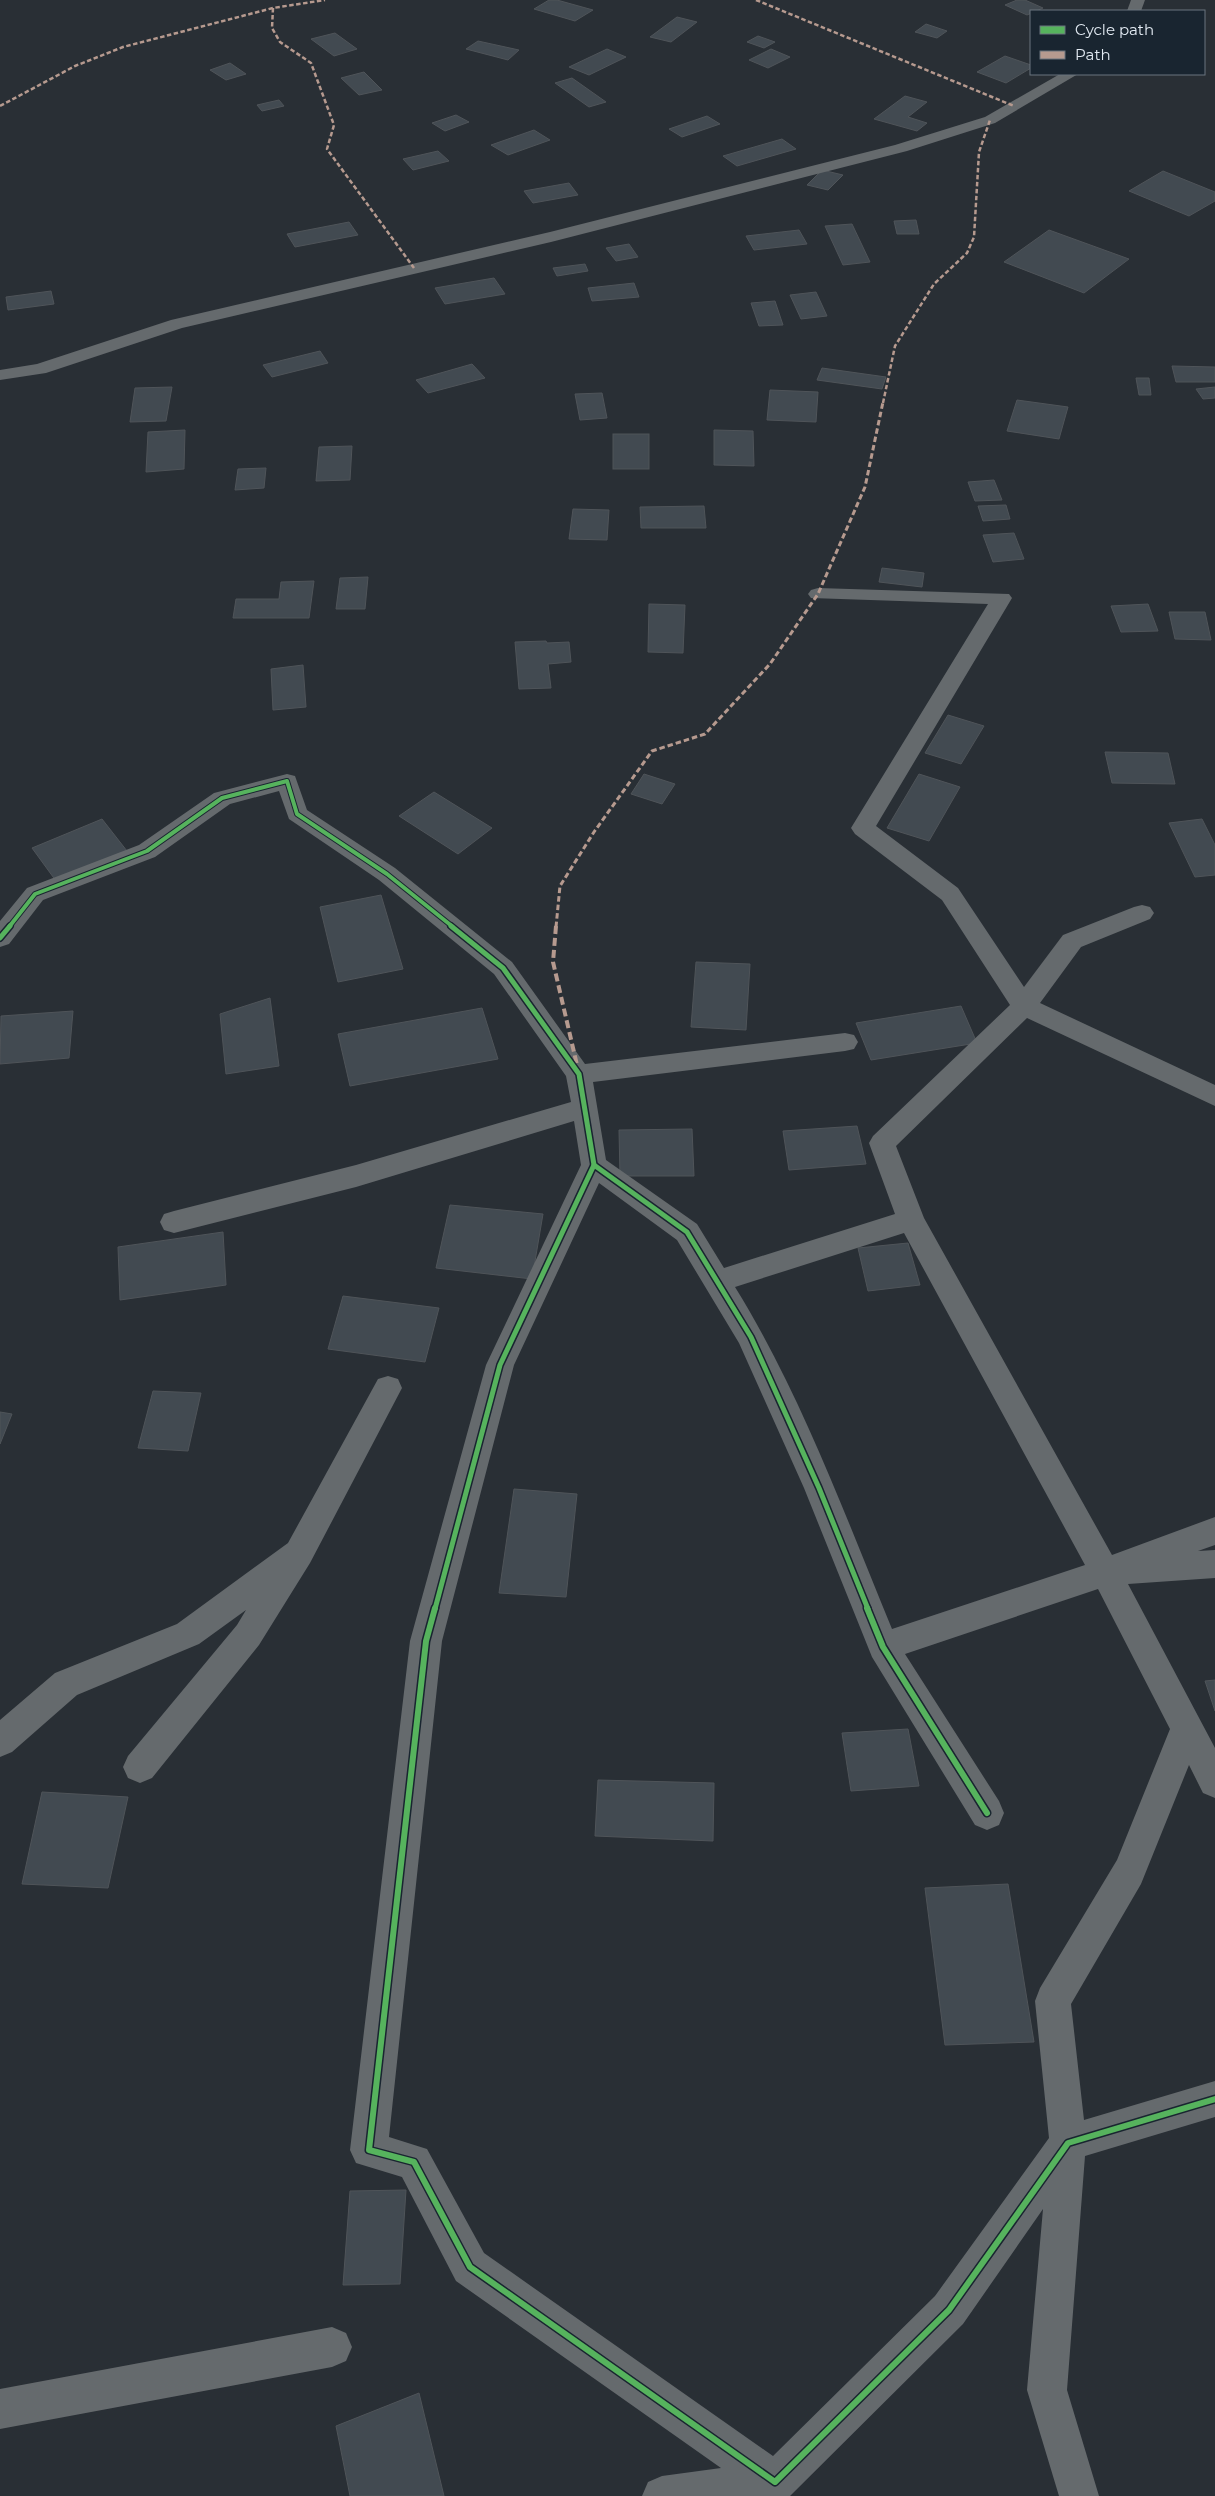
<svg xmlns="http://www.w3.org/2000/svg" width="1215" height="2496" viewBox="0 0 1215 2496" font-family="Montserrat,sans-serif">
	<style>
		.building { fill: #424a51; stroke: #4f5459 }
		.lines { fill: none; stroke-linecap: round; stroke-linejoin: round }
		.minor { fill: #656a6d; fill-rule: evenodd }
		.quiet-far2 { stroke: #b69a8f; stroke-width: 2.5; stroke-dasharray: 4.5 2.5; stroke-linecap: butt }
		.quiet-far1 { stroke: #b69a8f; stroke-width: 3; stroke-dasharray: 5.5 3; stroke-linecap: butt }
		.quiet { stroke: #b69a8f; stroke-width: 4; stroke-dasharray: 8 4; stroke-linecap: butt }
		.cycleway-far2-casing { stroke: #192530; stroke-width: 6 }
		.cycleway-far1-casing { stroke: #192530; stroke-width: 8 }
		.cycleway-casing { stroke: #192530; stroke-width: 9 }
		.cycleway-far2 { stroke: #56b35d; stroke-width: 4 }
		.cycleway-far1 { stroke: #56b35d; stroke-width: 5 }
		.cycleway { stroke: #56b35d; stroke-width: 6 }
	</style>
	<rect width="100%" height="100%" fill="#292f35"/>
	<g class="building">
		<path d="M549 0H557L593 10 575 21 534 9Z"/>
		<path d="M1017 0H1025L1043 8 1027 15 1005 5Z"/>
		<path d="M677 17 697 22 671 42 650 37Z"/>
		<path d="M926 24 947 31 937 38 915 32Z"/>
		<path d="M335 33 357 49 334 56 311 39Z"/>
		<path d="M758 36 775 42 764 48 747 42Z"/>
		<path d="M478 41 519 50 508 60 466 49Z"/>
		<path d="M607 49 626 57 589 75 569 67Z"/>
		<path d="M771 49 790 57 768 68 749 60Z"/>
		<path d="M1005 56 1031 65V68L1006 83 977 72Z"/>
		<path d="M230 63 246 74 226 80 210 70Z"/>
		<path d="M364 72 382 90 359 95 341 78Z"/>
		<path d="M572 78 606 102 589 107 555 83Z"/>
		<path d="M905 96 927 102 908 117 927 123 917 131 874 119Z"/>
		<path d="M279 100 284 106 262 111 257 105Z"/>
		<path d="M456 115 469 122 445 131 432 123Z"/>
		<path d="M707 116 720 124 682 137 669 129Z"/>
		<path d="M534 130 550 140 508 155 491 145Z"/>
		<path d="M782 139 796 149 737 166 723 156Z"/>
		<path d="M438 151 449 161 413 170 403 159Z"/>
		<path d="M822 170 843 175 828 190 807 185Z"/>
		<path d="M1163 171 1215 192V201L1189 216 1129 191Z"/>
		<path d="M569 183 578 195 533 203 524 191Z"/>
		<path d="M916 220 919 234H897L894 221Z"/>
		<path d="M349 222 358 235 295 247 287 234Z"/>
		<path d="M852 224 870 262 843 265 825 226Z"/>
		<path d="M799 230 807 244 754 250 746 236Z"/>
		<path d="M1049 230 1129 259 1084 293 1004 262Z"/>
		<path d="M629 244 638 257 616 261 606 248Z"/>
		<path d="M585 264 588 271 557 276 553 268Z"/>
		<path d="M494 278 505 294 445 304 435 288Z"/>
		<path d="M634 283 639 297 592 301 588 288Z"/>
		<path d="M51 291 54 304 8 310 6 297Z"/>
		<path d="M816 292 827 316 801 319 790 295Z"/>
		<path d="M775 301 783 325 759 326 751 303Z"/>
		<path d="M320 351 328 363 272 377 263 365Z"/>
		<path d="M472 364 485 378 428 393 416 380Z"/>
		<path d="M1172 366 1215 367V382H1176Z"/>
		<path d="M822 368 886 377 882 389 817 380Z"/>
		<path d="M1136 378H1149L1151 395H1139Z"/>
		<path d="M172 387 166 421 130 422 135 388Z"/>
		<path d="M1215 387V398L1203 399 1196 389Z"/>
		<path d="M770 390 818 392 816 422 767 420Z"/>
		<path d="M602 393 607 418 580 420 575 394Z"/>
		<path d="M1017 400 1068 407 1059 439 1007 431Z"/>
		<path d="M185 430 184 469 146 472 148 432Z"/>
		<path d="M714 430 753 431 754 466 714 465Z"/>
		<rect x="613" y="434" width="36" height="35"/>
		<path d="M352 446 350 480 316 481 319 447Z"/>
		<path d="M266 468 264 488 235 490 238 469Z"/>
		<path d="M994 480 1002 500 975 501 968 482Z"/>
		<path d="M1006 505 1010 519 983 521 978 506Z"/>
		<path d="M704 506 706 528H641L640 507Z"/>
		<path d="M573 509 609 510 607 540 569 539Z"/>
		<path d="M1014 533 1024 559 993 562 983 535Z"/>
		<path d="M882 568 924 573 922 587 879 582Z"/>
		<path d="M368 577 365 609H336L340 578Z"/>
		<path d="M314 581 309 618H233L236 599H279L281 582Z"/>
		<path d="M649 604 685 605 683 653 648 652Z"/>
		<path d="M1148 604 1158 631 1121 632 1111 606Z"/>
		<path d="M1169 612H1205L1211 640 1175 639Z"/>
		<path d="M546 641 547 643 569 642 571 662 548 664 551 688 519 689 515 642Z"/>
		<path d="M303 665 306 707 273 710 271 669Z"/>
		<path d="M948 715 984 726 961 764 925 753Z"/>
		<path d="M1105 752 1168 753 1175 784 1112 783Z"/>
		<path d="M644 774 675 784 662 804 631 794Z"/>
		<path d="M919 774 960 787 929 841 887 828Z"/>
		<path d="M434 792 492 828 458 854 399 816Z"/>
		<path d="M102 819 127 851 56 881 32 848Z"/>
		<path d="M1202 819 1215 845V875L1195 877 1169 823Z"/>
		<path d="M381 895 403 969 338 982 320 907Z"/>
		<path d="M696 962 750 964 746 1030 691 1027Z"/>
		<path d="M270 998 279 1066 226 1074 220 1014Z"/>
		<path d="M961 1006 977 1043 871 1060 856 1023Z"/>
		<path d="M482 1008 498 1059 350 1086 338 1034Z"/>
		<path d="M73 1011 69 1058 0 1064 1 1016Z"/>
		<path d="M857 1126 866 1164 789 1170 783 1131Z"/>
		<path d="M692 1129 694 1176H620L619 1130Z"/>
		<path d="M450 1205 543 1214 532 1279 436 1268Z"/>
		<path d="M223 1232 226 1285 120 1300 118 1247Z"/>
		<path d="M908 1243 920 1285 868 1291 858 1248Z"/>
		<path d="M343 1296 439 1308 425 1362 328 1349Z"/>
		<path d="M153 1391 201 1393 188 1451 138 1448Z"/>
		<path d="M0 1412 12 1414 0 1444Z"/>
		<path d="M514 1489 577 1494 566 1597 499 1593Z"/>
		<path d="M1215 1680V1711L1205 1681Z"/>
		<path d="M908 1729 919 1786 851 1791 842 1733Z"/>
		<path d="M598 1780 714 1783 713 1841 595 1836Z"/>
		<path d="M42 1792 128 1797 108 1888 22 1884Z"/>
		<path d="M1008 1884 1034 2042 945 2045 925 1888Z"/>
		<path d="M406 2190 400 2284 343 2285 350 2191Z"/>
		<path d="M419 2393 444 2496H350L336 2426Z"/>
	</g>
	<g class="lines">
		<g class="minor">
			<path d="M1131 0H1145L1141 11H1127Z"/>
			<path d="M1060 74H1078L995 123 907 151 551 242 182 328 46 373 0 380V370L37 364 171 320 550 232 895 145 985 117Z"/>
			<path d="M818 588 1009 594 1012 598 876 826 958 888 1024 987 1063 935 1134 907 1142 905 1150 907 1154 913 1150 919 1081 947 1040 1003 1215 1085V1106L1027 1018 896 1146 924 1218 1112 1555 1215 1517V1545L1198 1551 1215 1550V1578L1128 1584 1215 1748V1798L1203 1793 1189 1765 1141 1884 1071 2004 1084 2120 1215 2081V2117L1085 2156 1067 2390 1099 2496H1059L1027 2390 1043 2209 963 2324 790 2496H642L648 2482 662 2476 721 2468 456 2281 402 2177 356 2163 350 2150 410 1641 486 1365 581 1165 574 1121 356 1187 174 1233 164 1230 160 1222 164 1214 174 1211 356 1165 571 1102 566 1076 494 974 379 880 289 819 279 791 230 804 155 857 43 900 9 944 0 947V921L27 888 139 845 214 793 287 774 295 776 307 810 395 868 512 962 585 1064 845 1033 854 1035 858 1042 854 1049 845 1051 593 1082 606 1160 697 1224 724 1268 895 1214 869 1143 873 1136 1010 1005 942 900 855 834 851 828 988 604 811 598 808 594 811 590ZM599 1183 677 1240 739 1343 804 1488 872 1657 975 1825 987 1830 999 1825 1004 1813 999 1801 905 1654 1098 1589 1170 1729 1117 1860 1040 1988 1035 2001 1049 2138 935 2296 773 2456 484 2253 427 2149 389 2137 442 1641 514 1365ZM904 1233 1085 1565 892 1629C845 1515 800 1392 735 1287Z"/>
			<path d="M388 1376 398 1379 402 1388 310 1563 259 1645 152 1778 140 1783 128 1778 123 1767 128 1756 237 1625 246 1610 199 1644 77 1695 12 1752 0 1757V1720L55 1673 177 1624 288 1543 378 1379Z"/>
			<path d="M332 2327 346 2333 352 2347 346 2361 332 2367 0 2429V2389Z"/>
		</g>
		<g class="quiet-far2">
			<path d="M756 0 1014 106"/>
			<path d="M273 8 272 28 280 42 311 63 334 125 327 149 414 268"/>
			<path d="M0 106 75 66 123 47 273 8 325 0"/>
			<path d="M883 403 895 346 934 284 967 253 974 237 979 152 990 120"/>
		</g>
		<path class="quiet-far1" d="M556 927 560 886 594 832 652 751 705 734 770 664 818 594 865 487 883 402"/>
		<path class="quiet" d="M556 926 553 962 577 1065"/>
		<defs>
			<path id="cycleway-far2" d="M9 927 35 894 147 851 222 798 287 781 297 814 387 874 453 927"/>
			<g id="cycleway-far1">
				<path d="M451 926 503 968 579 1074 594 1165 687 1232 751 1337 819 1488 868 1609"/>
				<path d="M0 938 10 926"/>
				<path d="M435 1609 500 1365 594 1165"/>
			</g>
			<g id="cycleway">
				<path d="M435 1608 426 1641 369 2150 414 2162 470 2267 775 2482 949 2310 1068 2143 1215 2099"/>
				<path d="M867 1608 883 1647 987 1813"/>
			</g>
		</defs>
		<use href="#cycleway-far2" class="cycleway-far2-casing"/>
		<use href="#cycleway-far1" class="cycleway-far1-casing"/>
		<use href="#cycleway" class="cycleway-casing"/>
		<use href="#cycleway-far2" class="cycleway-far2"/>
		<use href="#cycleway-far1" class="cycleway-far1"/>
		<use href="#cycleway" class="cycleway"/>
	</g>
	<rect x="1030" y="10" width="175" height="65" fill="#192530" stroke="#6a747e"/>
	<rect x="1040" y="26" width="25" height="8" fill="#56b35d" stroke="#6a747e"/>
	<text x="1075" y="35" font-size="15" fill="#e3ebf3">Cycle path</text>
	<rect x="1040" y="51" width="25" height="8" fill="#b69a8f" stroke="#6a747e"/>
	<text x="1075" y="60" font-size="15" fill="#e3ebf3">Path</text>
</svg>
